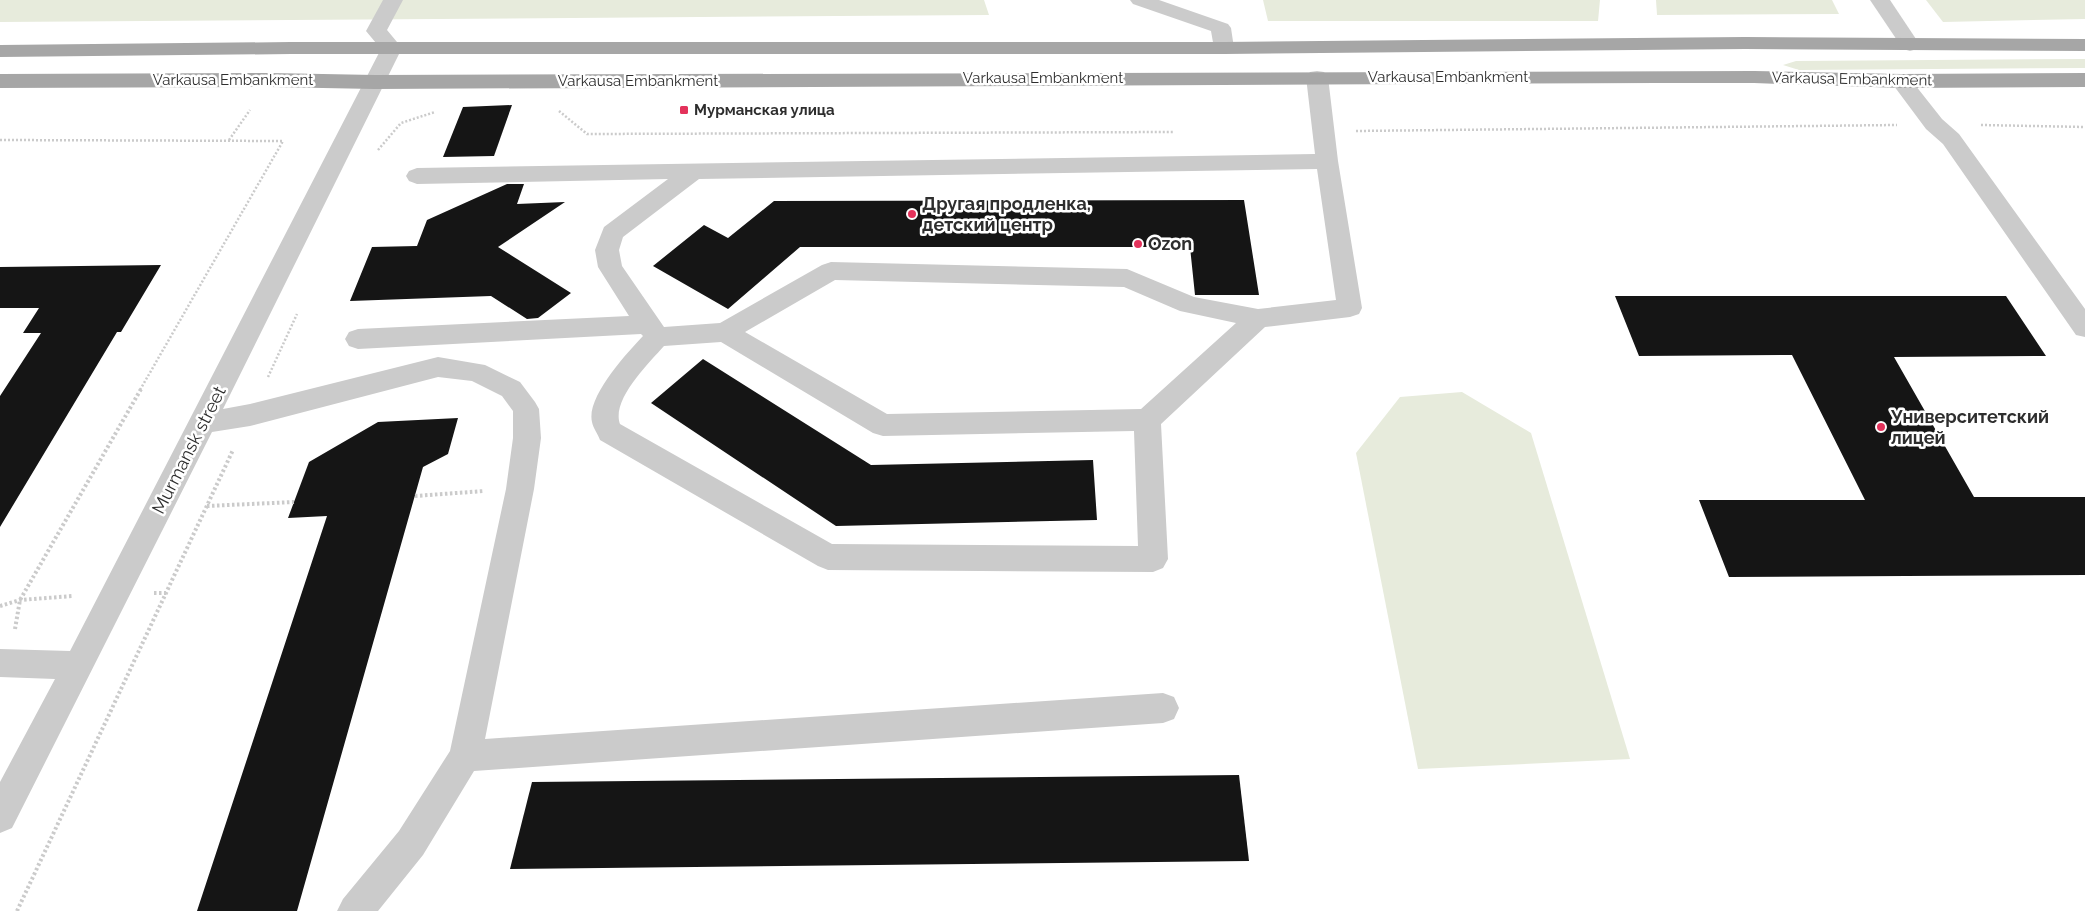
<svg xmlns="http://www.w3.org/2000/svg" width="2085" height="911" viewBox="0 0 2085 911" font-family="Raleway,sans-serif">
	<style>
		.green { fill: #e7ebdc }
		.building { fill: #151515 }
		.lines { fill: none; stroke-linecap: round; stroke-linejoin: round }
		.path-far1 { stroke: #cbcbcb; stroke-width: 2.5; stroke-dasharray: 2 2; stroke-linecap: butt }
		.path { stroke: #cbcbcb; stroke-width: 4; stroke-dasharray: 2.5 2.5; stroke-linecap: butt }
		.minor { fill: #cbcbcb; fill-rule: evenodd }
		.major { fill: #a6a6a6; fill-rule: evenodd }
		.poi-dot { fill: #e3325b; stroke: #fff; stroke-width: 2 }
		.labels { text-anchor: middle; stroke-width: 5; stroke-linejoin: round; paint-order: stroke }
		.far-street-label { font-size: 15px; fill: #2e2e2e; stroke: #fff }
		.far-poi-label { font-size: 15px; font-weight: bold; fill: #2e2e2e; stroke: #fff; text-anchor: start }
		.poi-label { font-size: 18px; font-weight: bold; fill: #2e2e2e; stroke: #fff; text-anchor: start }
		.street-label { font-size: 18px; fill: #2e2e2e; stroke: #fff }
	</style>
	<rect width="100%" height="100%" fill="#fff"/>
	<g class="green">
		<path d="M0 0H984L989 15 0 22Z"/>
		<path d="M1263 0H1600L1598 21H1268Z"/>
		<path d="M1656 0H1832L1839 14 1657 15Z"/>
		<path d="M1926 0H2085V19L1943 22Z"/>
		<path d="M2085 59V68L1799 70 1783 65 1796 61Z"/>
		<path d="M1462 392 1531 433 1630 759 1418 769 1356 453 1400 397Z"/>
	</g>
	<g class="building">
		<path d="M512 105 494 156 443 157 463 107Z"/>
		<path d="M507 184H524L517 204 565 202 498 247 571 293 538 318 527 319 491 296 350 301 372 247 417 246 427 220Z"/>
		<path d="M1244 200 1259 295H1195L1190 247H800L728 309 653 266 704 225 728 238 774 201Z"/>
		<path d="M161 265 121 332H117L0 527V396L41 333H23L39 308H0V267Z"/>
		<path d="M1615 296H2006L2046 356 1894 357 1974 497H2085V575L1729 577 1699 500H1865L1792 355 1639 356Z"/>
		<path d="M703 359 871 465 1093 460 1097 520 836 526 651 403Z"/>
		<path d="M458 418 448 454 423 467 297 911H197L327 516 288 518 309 462 378 422Z"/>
		<path d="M1239 775 1249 861 510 869 532 782Z"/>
	</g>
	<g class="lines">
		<g class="path-far1">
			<path d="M559 111 587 134 1174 132"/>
			<path d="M1981 125 2085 127"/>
			<path d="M1356 131 1897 125"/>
			<path d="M0 140 283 141 140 390"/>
			<path d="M229 140 250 110"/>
			<path d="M378 150 401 123 435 112"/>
			<path d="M268 377 297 314"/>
		</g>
		<g class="path">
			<path d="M415 496 484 491"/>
			<path d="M207 506 294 502"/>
			<path d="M154 593H166"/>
			<path d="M0 606 20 600 73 596"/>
			<path d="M15 629 20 600 141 389"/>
			<path d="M17 911 233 450"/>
		</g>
		<g class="minor">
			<path d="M383 0H403L387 30 402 48 223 409 250 404 438 357 485 365 520 382 535 402 539 409 541 438 534 489 485 739 1163 693 1174 697 1179 708 1174 719 1163 723 474 771 423 855 378 911H337L343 899 399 831 450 751 506 489 513 438V411L502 396 472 381 438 377 250 426 212 432 12 828 0 833V782L55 679 0 677V649L70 651 381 49 366 31Z"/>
			<path d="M1130 0H1159L1228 24 1231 28 1234 48 1231 52 1224 54 1217 52 1214 48 1211 31 1133 4Z"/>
			<path d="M1870 0H1890L1920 45 1917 49 1910 51 1903 49Z"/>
			<path d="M1317 71 1324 72 1328 77 1338 161 1362 308 1359 314 1350 317 1265 327 1161 424 1168 559 1163 568 1153 572 828 570 818 566 600 440C598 434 593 428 592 422 586 397 627 353 643 336L641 334 358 349 349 346 345 339 349 332 358 329 629 316 598 267 595 250 604 227 668 179 417 184 409 181 406 176 409 171 417 168 1315 154 1306 77 1310 72ZM1317 169 1336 300 1258 309 1194 297 1127 269 831 262 822 265 720 323 664 327 622 266 619 250 623 237 699 179ZM835 280 1124 287 1180 311 1236 323 1141 409 887 414 745 332ZM721 342 873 433 883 436 1134 431 1138 546 832 544 620 424C611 400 649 363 664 346Z"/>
			<path d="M1901 74 1908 76 1942 119 1959 134 2085 309V337L2076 335 1943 144 1926 129 1894 86 1890 81 1894 76Z"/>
		</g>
		<g class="major">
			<path d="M1745 37 2085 39V51L1745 49 1224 54H291L0 57V45L291 42H1224Z"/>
			<path d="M1754 71 1901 74 2085 73V87L1901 88 1754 83H1656L375 89 270 87 0 88V74L270 73 375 75Z"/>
		</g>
	</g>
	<g class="poi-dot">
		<rect x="679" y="105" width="10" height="10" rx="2.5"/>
		<circle cx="912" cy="214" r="5"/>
		<circle cx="1138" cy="244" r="5"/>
		<circle cx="1881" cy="427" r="5"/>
	</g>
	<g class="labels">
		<g class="far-street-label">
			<text x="1448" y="82">Varkausa Embankment</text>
			<text x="1043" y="83">Varkausa Embankment</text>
			<text transform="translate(1852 79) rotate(1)" y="5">Varkausa Embankment</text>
			<text x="233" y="85">Varkausa Embankment</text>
			<text x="638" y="86">Varkausa Embankment</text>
		</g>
		<g class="far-poi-label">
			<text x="694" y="115">Мурманская улица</text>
		</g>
		<g class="poi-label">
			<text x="922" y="210">Другая продленка,<tspan x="922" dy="21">детский центр</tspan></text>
			<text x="1148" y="250">Ozon</text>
			<text x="1891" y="423">Университетский<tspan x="1891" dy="21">лицей</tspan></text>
		</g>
		<g class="street-label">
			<text transform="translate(189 450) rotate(-63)" y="6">Murmansk street</text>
		</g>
	</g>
</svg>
